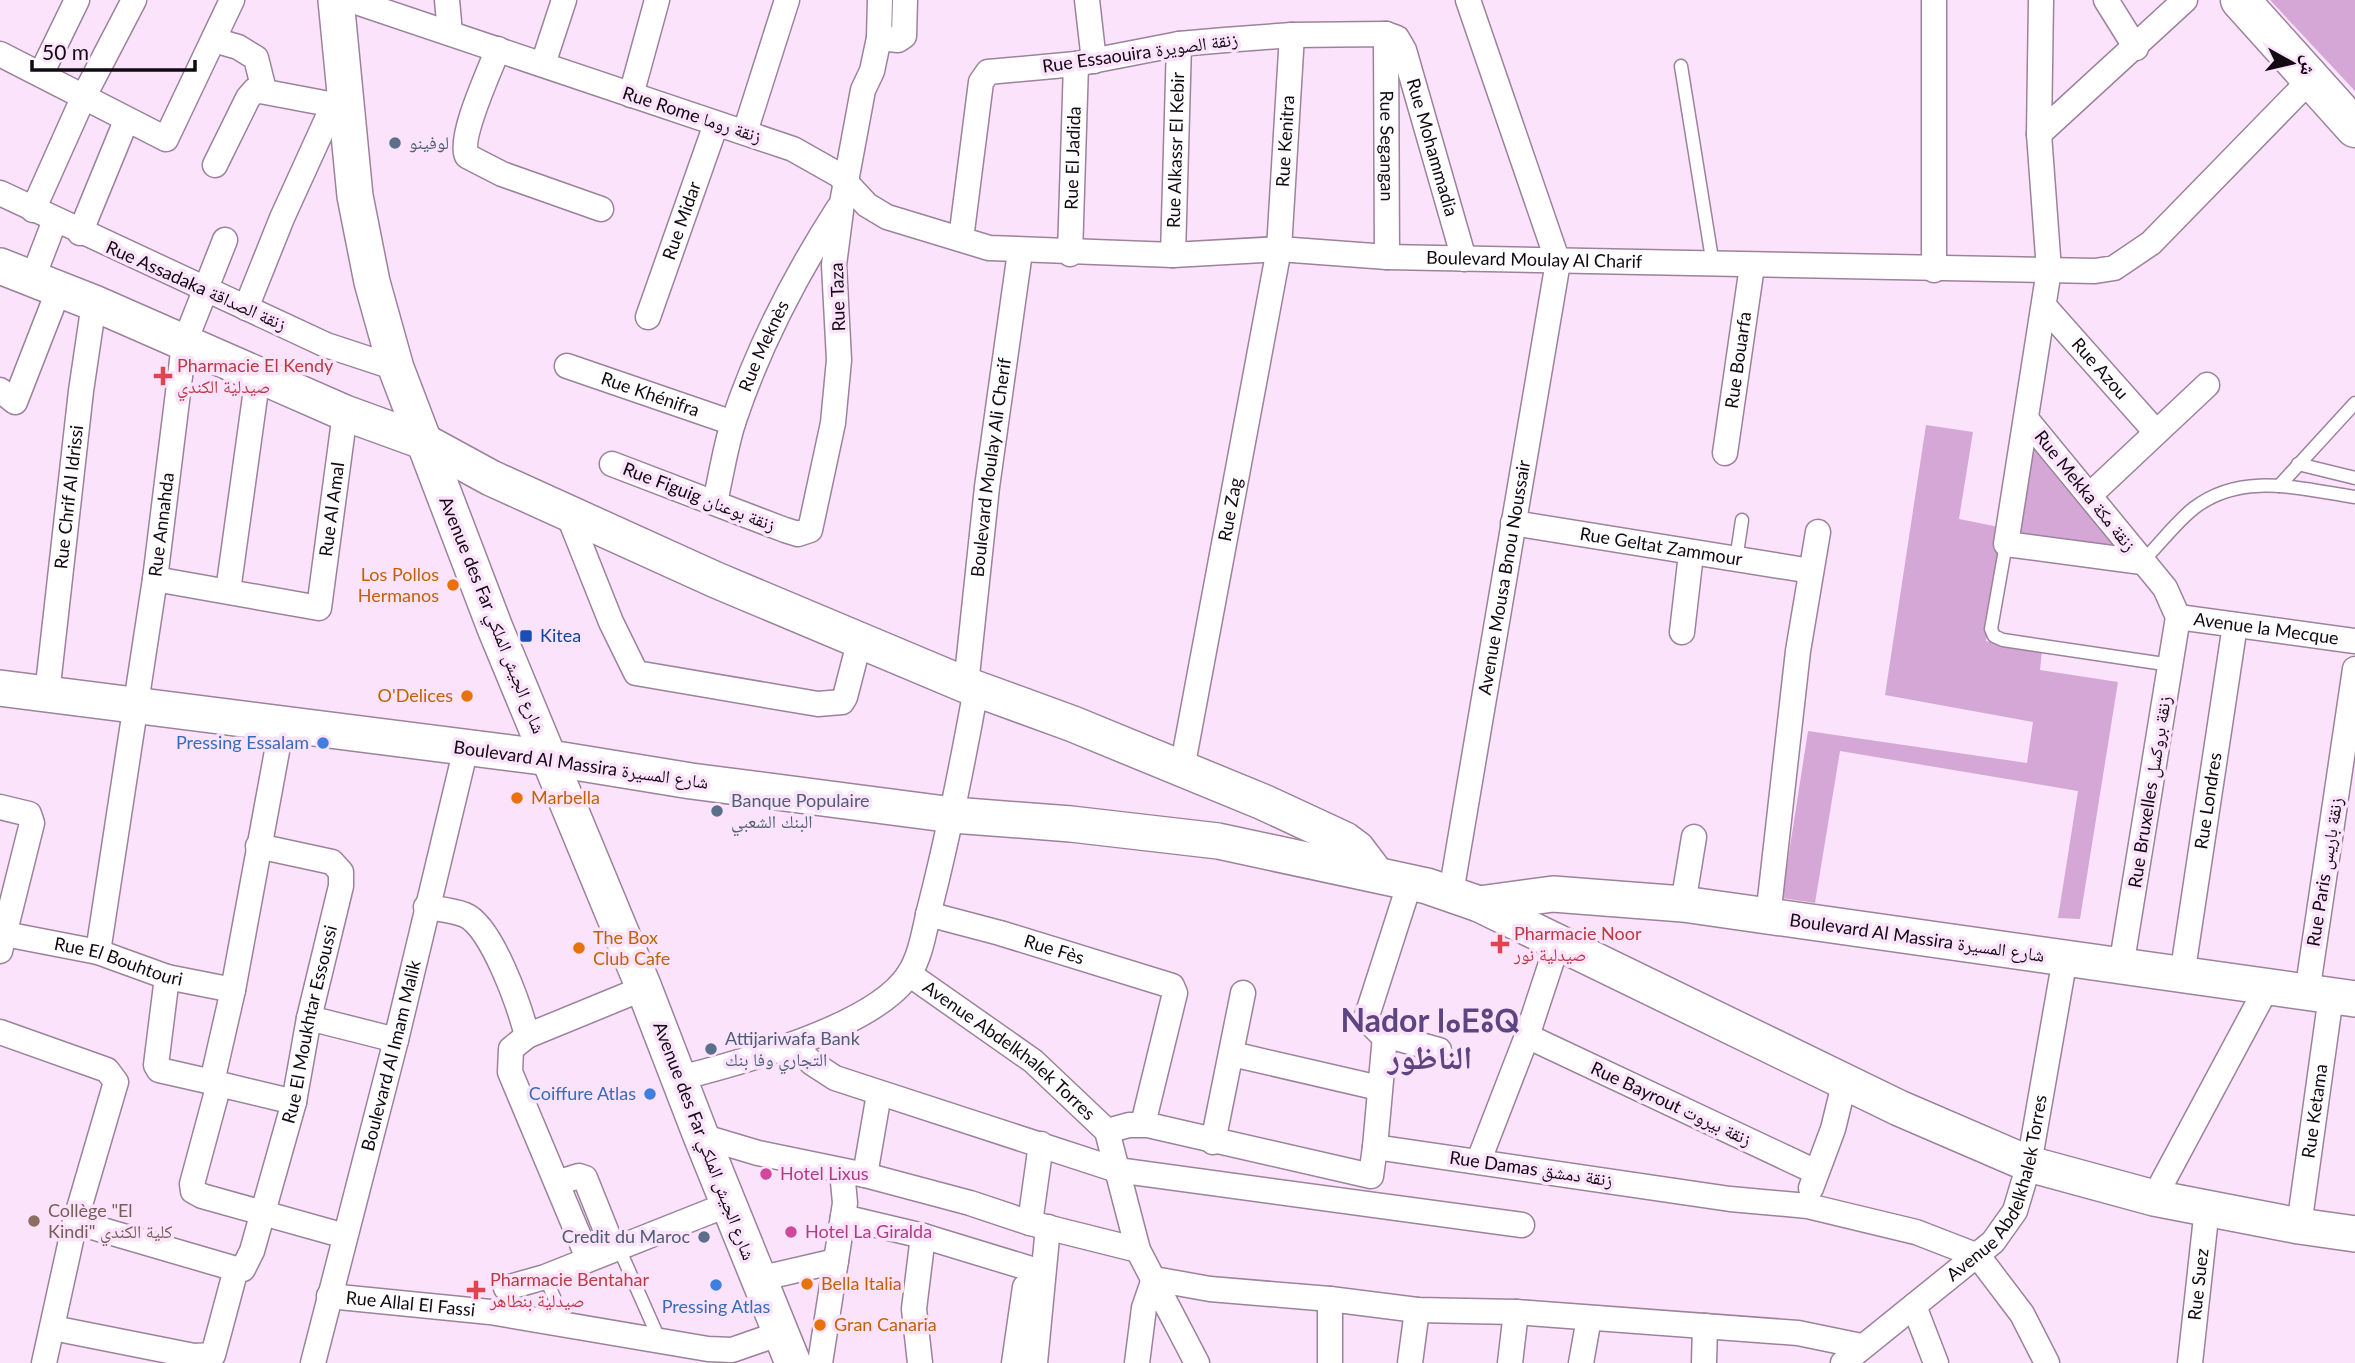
<svg xmlns="http://www.w3.org/2000/svg" width="2355" height="1363" viewBox="0 0 2355 1363" font-family="Lato,'Noto Naskh Arabic','Noto Sans Tifinagh',sans-serif">
	<style>
		.green { fill: #d5a7d6 }
		.lines { fill: none; stroke-linecap: round; stroke-linejoin: round }
		.lane-casing { stroke: #9c829c; stroke-width: 15 }
		.street-casing { stroke: #9c829c; stroke-width: 27 }
		.secondary-casing { stroke: #9c829c; stroke-width: 38 }
		.primary-casing { stroke: #9c829c; stroke-width: 41 }
		.lane { stroke: #fff; stroke-width: 12 }
		.street { stroke: #fff; stroke-width: 24 }
		.secondary { stroke: #fff; stroke-width: 35 }
		.primary { stroke: #fff; stroke-width: 38 }
		.service-dot { fill: #5c6f8a; stroke: #fbe4fb; stroke-width: 2.5 }
		.health-dot { fill: #e0444e; stroke: #fbe4fb; stroke-width: 2.5 }
		.food-dot { fill: #e8710a; stroke: #fbe4fb; stroke-width: 2.5 }
		.transit-dot { fill: #1a4fb4; stroke: #fbe4fb; stroke-width: 2.5 }
		.shop-dot { fill: #3f7fe0; stroke: #fbe4fb; stroke-width: 2.5 }
		.hotel-dot { fill: #d1479c; stroke: #fbe4fb; stroke-width: 2.5 }
		.education-dot { fill: #8d6e63; stroke: #fbe4fb; stroke-width: 2.5 }
		.labels { text-anchor: middle; stroke-width: 7; stroke-linejoin: round; paint-order: stroke }
		.street-label { font-size: 18px; fill: #130913; stroke: #fbe4fb }
		.service-label { font-size: 18px; fill: #4e5e75; stroke: #fbe4fb; text-anchor: start }
		.health-label { font-size: 18px; fill: #be3a42; stroke: #fbe4fb; text-anchor: start }
		.food-label { font-size: 18px; fill: #c56008; stroke: #fbe4fb; text-anchor: start }
		.transit-label { font-size: 18px; fill: #164399; stroke: #fbe4fb; text-anchor: start }
		.shop-label { font-size: 18px; fill: #366cbe; stroke: #fbe4fb; text-anchor: end }
		.hotel-label { font-size: 18px; fill: #b23c85; stroke: #fbe4fb; text-anchor: start }
		.education-label { font-size: 18px; fill: #785e54; stroke: #fbe4fb; text-anchor: start }
		.town-label { font-size: 32px; font-weight: bold; fill: #5d4582; stroke: #fbe4fb }
	</style>
	<rect width="100%" height="100%" fill="#fbe4fb"/>
	<g class="green">
		<path d="M2270 0H2355V91Z"/>
		<path d="M1926 425 1973 432 1959 519 2004 528 1986 641 2042 651 2040 670 2118 682 2080 919 2058 918 2078 791 1840 751 1815 903 1782 898 1808 731 2027 763 2033 722 1885 695Z"/>
		<path d="M2034 443 2125 557 2019 542Z"/>
	</g>
	<g class="lines">
		<defs>
			<g id="lane">
				<path d="M1681 66 1713 265"/>
				<path d="M2298 464 2355 478"/>
				<path d="M2279 486 2355 403"/>
				<path d="M2006 544 1991 629 1994 636 2003 640 2171 665"/>
				<path d="M1736 560 1742 520"/>
				<path d="M2142 562C2159 545 2175 523 2194 508 2242 471 2300 489 2355 497"/>
				<path d="M618 1246 660 1341"/>
				<path d="M545 1277 566 1324"/>
			</g>
			<g id="street">
				<path id="s1" d="M350 0 793 149 839 175 867 205 887 217 989 248 1173 255 1279 249 1387 257 2095 271 2114 268 2151 243 2310 80"/>
				<path d="M447 0 450 33"/>
				<path d="M1087 0 1094 61"/>
				<path d="M1934 0V270"/>
				<path d="M2041 0 2039 134 2049 270 2006 544 2142 562"/>
				<path d="M2106 0 2136 48"/>
				<path id="s2" d="M1386 34 1387 257"/>
				<path d="M879 38 898 40 904 36 905 0"/>
				<path d="M214 40 238 47 256 58 264 90"/>
				<path d="M498 49C490 70 458 138 467 156L502 174 601 209"/>
				<path d="M0 54 166 139 232 0"/>
				<path d="M543 64 564 0"/>
				<path d="M41 74 77 0"/>
				<path d="M631 95 657 0"/>
				<path d="M745 132 787 0"/>
				<path d="M2039 134 2185 0"/>
				<path d="M215 165 248 98 255 90 345 107"/>
				<path d="M0 193 326 345 396 368"/>
				<path d="M33 210 84 96 134 0"/>
				<path d="M80 233 126 121"/>
				<path id="s3" d="M961 239 981 82 988 72 1076 64 1179 44 1225 40 1292 35 1386 34 1397 38 1404 50 1464 259"/>
				<path id="s4" d="M1070 254 1076 64"/>
				<path id="s5" d="M1173 255 1179 44"/>
				<path d="M32 280 55 220"/>
				<path id="s6" d="M2044 306 2155 431"/>
				<path d="M246 308 282 218 333 106"/>
				<path id="s7" d="M648 317 716 124"/>
				<path id="s8" d="M567 366 733 423"/>
				<path d="M0 390 15 402 59 289"/>
				<path d="M2027 420 2165 588 2178 617 2121 967"/>
				<path id="s9" d="M1725 453 1752 266"/>
				<path d="M612 464 785 530 798 534 810 530 833 423 839 360 834 265 842 203 863 90 872 71 879 38 880 0"/>
				<path d="M2091 494 2207 385"/>
				<path id="s10" d="M715 502C721 476 725 449 733 423 758 347 795 276 838 209"/>
				<path d="M568 514 611 622 636 673 818 704 842 702 845 697 860 639"/>
				<path id="s11" d="M1513 523 1811 571"/>
				<path id="s12" d="M155 579 319 608 345 413"/>
				<path d="M228 591 258 375"/>
				<path id="s13" d="M2178 617 2355 641"/>
				<path d="M1682 632 1691 554"/>
				<path id="s14" d="M966 685 987 487 1020 252"/>
				<path id="s15" d="M47 694 81 391 94 303"/>
				<path id="s16" d="M1182 769 1279 249 1292 35"/>
				<path d="M0 807 29 814 32 823 0 951"/>
				<path d="M1410 882 1366 1019 1381 1034 1439 1050"/>
				<path id="s17" d="M1451 893 1558 262 1468 0"/>
				<path d="M1683 904 1694 837"/>
				<path d="M426 907C438 909 453 910 465 915 492 926 520 1008 527 1036L511 1049 510 1072 588 1258"/>
				<path id="s18" d="M928 914 1000 933 1172 986 1175 993 1143 1124"/>
				<path d="M1768 917 1798 651 1818 532"/>
				<path id="s19" d="M5 934 98 952 167 977 233 990"/>
				<path id="s20" d="M98 952 155 579 184 344 225 240"/>
				<path id="s21" d="M909 974 1033 1061 1107 1131 1138 1250 1197 1363"/>
				<path id="s22" d="M2182 976 2235 625"/>
				<path d="M167 977 156 1065 159 1070 212 1082"/>
				<path d="M2307 993 2355 669"/>
				<path d="M309 1018 396 1040"/>
				<path d="M0 1032 107 1070 116 1082 75 1222 44 1363"/>
				<path d="M527 1036 644 988"/>
				<path d="M1527 1036 1816 1172"/>
				<path d="M794 1045 812 1063 835 1078 1117 1170 1522 1225"/>
				<path d="M1232 1054 1379 1088"/>
				<path d="M680 1078C739 1063 875 1027 909 974 922 954 925 925 931 903 949 832 963 761 976 689"/>
				<path d="M219 1084 212 1082 233 990 282 724"/>
				<path d="M294 1102 219 1084 192 1184 193 1191 202 1196 345 1236"/>
				<path d="M1107 1131 1129 1125H1148L1371 1176 1375 1147 1730 1199 1808 1206 1916 1232 1978 1256 2022 1314 2047 1363"/>
				<path d="M701 1136 758 1153 865 1175 970 1203 1030 1223 1138 1250"/>
				<path d="M1213 1142 1243 993"/>
				<path d="M1375 1147 1385 1036"/>
				<path d="M1479 1160 1527 1036 1558 942"/>
				<path d="M865 1175 879 1094"/>
				<path d="M560 1187 563 1181 579 1176 585 1178 613 1248"/>
				<path d="M1811 1188 1833 1129 1845 1080"/>
				<path d="M2154 1198 2266 989"/>
				<path d="M843 1217 923 1236 1041 1272"/>
				<path d="M75 1222 236 1269"/>
				<path d="M1030 1223 1041 1144"/>
				<path id="s23" d="M2299 1226 2331 996"/>
				<path d="M758 1279 836 1261"/>
				<path d="M1154 1279 1210 1289 1330 1299 1417 1310 1516 1312 1798 1333 1861 1346"/>
				<path d="M506 1288 545 1277 729 1204"/>
				<path id="s24" d="M329 1296 490 1312 708 1349 732 1350 781 1333"/>
				<path d="M1330 1299V1363"/>
				<path d="M1914 1306 1936 1363"/>
				<path id="s25" d="M53 1328 194 1356 213 1355 236 1269H243L252 1251 294 1102 309 1018 341 886V872L332 862 258 846"/>
				<path id="s26" d="M313 1363 396 1040 466 748"/>
				<path d="M820 1363 845 1203 842 1171"/>
				<path d="M920 1363 914 1309 923 1236"/>
				<path d="M1014 1363 1025 1287"/>
				<path d="M1035 1363 1048 1227"/>
				<path d="M1137 1363 1144 1308 1154 1279"/>
				<path d="M1410 1363 1417 1310"/>
				<path d="M1510 1363 1516 1312"/>
				<path d="M1581 1363 1589 1318"/>
				<path d="M1704 1363 1705 1326"/>
				<path id="s27" d="M1843 1363 1993 1242 2015 1211 2029 1164 2065 958"/>
				<path id="s28" d="M2190 1363 2207 1208"/>
			</g>
			<g id="secondary">
				<path d="M336 0 355 196 372 282 396 368 495 628 644 988 701 1136 793 1363"/>
				<path d="M0 266 94 303 345 413 425 442 491 478 716 580 966 685 1073 724 1263 802 1345 840 1357 849 1376 874"/>
				<path d="M0 688 550 758 691 781 953 815 1071 824 1218 841 1427 886 1479 904 1899 1108 2029 1164 2154 1198 2299 1226 2355 1234"/>
				<path d="M1479 904 1553 894 1683 904 2355 999"/>
			</g>
			<path id="primary" d="M2240 0 2355 128"/>
		</defs>
		<use href="#lane" class="lane-casing"/>
		<use href="#street" class="street-casing"/>
		<use href="#secondary" class="secondary-casing"/>
		<use href="#primary" class="primary-casing"/>
		<use href="#lane" class="lane"/>
		<use href="#street" class="street"/>
		<use href="#secondary" class="secondary"/>
		<use href="#primary" class="primary"/>
	</g>
	<g class="service-dot">
		<circle cx="395" cy="143" r="7"/>
		<circle cx="717" cy="811" r="7"/>
		<circle cx="711" cy="1049" r="7"/>
		<circle cx="704" cy="1237" r="7"/>
	</g>
	<g class="health-dot">
		<path d="M159.5 365.5h7v7h7v7h-7v7h-7v-7h-7v-7h7z"/>
		<path d="M1496.5 933.5h7v7h7v7h-7v7h-7v-7h-7v-7h7z"/>
		<path d="M472.5 1279.5h7v7h7v7h-7v7h-7v-7h-7v-7h7z"/>
	</g>
	<g class="food-dot">
		<circle cx="453" cy="585" r="7"/>
		<circle cx="467" cy="696" r="7"/>
		<circle cx="517" cy="798" r="7"/>
		<circle cx="579" cy="948" r="7"/>
		<circle cx="807" cy="1284" r="7"/>
		<circle cx="820" cy="1325" r="7"/>
	</g>
	<rect class="transit-dot" x="519" y="629" width="14" height="14" rx="3.5"/>
	<g class="shop-dot">
		<circle cx="323" cy="743" r="7"/>
		<circle cx="650" cy="1094" r="7"/>
		<circle cx="716" cy="1285" r="7"/>
	</g>
	<g class="hotel-dot">
		<circle cx="766" cy="1174" r="7"/>
		<circle cx="791" cy="1232" r="7"/>
	</g>
	<circle class="education-dot" cx="34" cy="1221" r="7"/>
	<g class="labels">
		<g class="street-label">
			<text transform="translate(1140 53) rotate(-8)" y="6">Rue Essaouira زنقة الصويرة</text>
			<text transform="translate(692 115) rotate(18)" y="6">Rue Rome زنقة روما</text>
			<text dy="6" stroke="none"><textPath href="#s16" startOffset="637">Rue Kenitra</textPath></text>
			<text dy="6" stroke="none"><textPath href="#s2" startOffset="112">Rue Segangan</textPath></text>
			<text dy="6" stroke="none"><textPath href="#s3" startOffset="698">Rue Mohammadia</textPath></text>
			<text dy="6" stroke="none"><textPath href="#s5" startOffset="105">Rue Alkassr El Kebir</textPath></text>
			<text dy="6" stroke="none"><textPath href="#s4" startOffset="96">Rue El Jadida</textPath></text>
			<text dy="6" stroke="none"><textPath href="#s7" startOffset="102">Rue Midar</textPath></text>
			<text dy="6" stroke="none"><textPath href="#s1" startOffset="1237">Boulevard Moulay Al Charif</textPath></text>
			<text transform="translate(196 286) rotate(24)" y="6">Rue Assadaka زنقة الصداقة</text>
			<text transform="translate(838 297) rotate(-92)" y="6">Rue Taza</text>
			<text dy="6" stroke="none"><textPath href="#s10" startOffset="164">Rue Meknès</textPath></text>
			<text dy="6" stroke="none"><textPath href="#s9" startOffset="94">Rue Bouarfa</textPath></text>
			<text dy="6" stroke="none"><textPath href="#s6" startOffset="84">Rue Azou</textPath></text>
			<text dy="6" stroke="none"><textPath href="#s8" startOffset="88">Rue Khénifra</textPath></text>
			<text dy="6" stroke="none"><textPath href="#s14" startOffset="219">Boulevard Moulay Ali Cherif</textPath></text>
			<text transform="translate(2085 491) rotate(51)" y="6">Rue Mekka زنقة مكة</text>
			<text transform="translate(699 497) rotate(21)" y="6">Rue Figuig زنقة بوعنان</text>
			<text dy="6" stroke="none"><textPath href="#s15" startOffset="198">Rue Chrif Al Idrissi</textPath></text>
			<text dy="6" stroke="none"><textPath href="#s16" startOffset="264">Rue Zag</textPath></text>
			<text dy="6" stroke="none"><textPath href="#s12" startOffset="266">Rue Al Amal</textPath></text>
			<text dy="6" stroke="none"><textPath href="#s20" startOffset="432">Rue Annahda</textPath></text>
			<text dy="6" stroke="none"><textPath href="#s11" startOffset="150">Rue Geltat Zammour</textPath></text>
			<text dy="6" stroke="none"><textPath href="#s17" startOffset="320">Avenue Mousa Bnou Noussair</textPath></text>
			<text transform="translate(492 615) rotate(68)" y="6">Avenue des Far شارع الجيش الملكي</text>
			<text dy="6" stroke="none"><textPath href="#s13" startOffset="89">Avenue la Mecque</textPath></text>
			<text transform="translate(581 765) rotate(8)" y="6">Boulevard Al Massira شارع المسيرة</text>
			<text transform="translate(2150 792) rotate(-81)" y="6">Rue Bruxelles زنقة بروكسل</text>
			<text dy="6" stroke="none"><textPath href="#s22" startOffset="177">Rue Londres</textPath></text>
			<text transform="translate(2325 872) rotate(-81)" y="6">Rue Paris زنقة باريس</text>
			<text transform="translate(1917 938) rotate(8)" y="6">Boulevard Al Massira شارع المسيرة</text>
			<text dy="6" stroke="none"><textPath href="#s18" startOffset="131">Rue Fès</textPath></text>
			<text dy="6" stroke="none"><textPath href="#s19" startOffset="117">Rue El Bouhtouri</textPath></text>
			<text dy="6" stroke="none"><textPath href="#s25" startOffset="513">Rue El Moukhtar Essoussi</textPath></text>
			<text dy="6" stroke="none"><textPath href="#s21" startOffset="126">Avenue Abdelkhalek Torres</textPath></text>
			<text dy="6" stroke="none"><textPath href="#s26" startOffset="317">Boulevard Al Imam Malik</textPath></text>
			<text transform="translate(1671 1104) rotate(25)" y="6">Rue Bayrout زنقة بيروت</text>
			<text dy="6" stroke="none"><textPath href="#s23" startOffset="116">Rue Ketama</textPath></text>
			<text transform="translate(704 1141) rotate(69)" y="6">Avenue des Far شارع الجيش الملكي</text>
			<text transform="translate(1531 1169) rotate(8)" y="6">Rue Damas زنقة دمشق</text>
			<text dy="6" stroke="none"><textPath href="#s27" startOffset="243">Avenue Abdelkhalek Torres</textPath></text>
			<text dy="6" stroke="none"><textPath href="#s28" startOffset="79">Rue Suez</textPath></text>
			<text dy="6" stroke="none"><textPath href="#s24" startOffset="82">Rue Allal El Fassi</textPath></text>
		</g>
		<g class="service-label">
			<text x="409" y="149">لوفينو</text>
			<text x="731" y="807">Banque Populaire<tspan x="731" dy="21">البنك الشعبي</tspan></text>
			<text x="725" y="1045">Attijariwafa Bank<tspan x="725" dy="21">التجاري وفا بنك</tspan></text>
			<text x="690" y="1243" text-anchor="end">Credit du Maroc</text>
		</g>
		<g class="health-label">
			<text x="177" y="372">Pharmacie El Kendy<tspan x="177" dy="21">صيدلية الكندي</tspan></text>
			<text x="1514" y="940">Pharmacie Noor<tspan x="1514" dy="21">صيدلية نور</tspan></text>
			<text x="490" y="1286">Pharmacie Bentahar<tspan x="490" dy="21">صيدلية بنطاهر</tspan></text>
		</g>
		<g class="food-label">
			<text x="439" y="581" text-anchor="end">Los Pollos<tspan x="439" dy="21">Hermanos</tspan></text>
			<text x="453" y="702" text-anchor="end">O'Delices</text>
			<text x="531" y="804">Marbella</text>
			<text x="593" y="944">The Box<tspan x="593" dy="21">Club Cafe</tspan></text>
			<text x="821" y="1290">Bella Italia</text>
			<text x="834" y="1331">Gran Canaria</text>
		</g>
		<g class="transit-label">
			<text x="540" y="642">Kitea</text>
		</g>
		<g class="shop-label">
			<text x="309" y="749">Pressing Essalam</text>
			<text x="636" y="1100">Coiffure Atlas</text>
			<text x="716" y="1313" text-anchor="middle">Pressing Atlas</text>
		</g>
		<g class="hotel-label">
			<text x="780" y="1180">Hotel Lixus</text>
			<text x="805" y="1238">Hotel La Giralda</text>
		</g>
		<g class="education-label">
			<text x="48" y="1217">Collège "El<tspan x="48" dy="21">Kindi" كلية الكندي</tspan></text>
		</g>
		<g class="town-label">
			<text x="1430" y="1032">Nador ⵏⴰⴹⵓⵕ<tspan x="1430" dy="37">الناظور</tspan></text>
		</g>
	</g>
	<g transform="translate(2292 63) rotate(98)" stroke="#fbe4fb" stroke-width="5" paint-order="stroke">
	<path d="M0-5L12 26L0 18L-12 26Z" fill="#130913"/>
	<text y="-10" font-size="19" font-weight="bold" text-anchor="middle" fill="#130913">ش</text>
	</g>
	<path d="M32 60v10h163v-10" fill="none" stroke="#130913" stroke-width="3.5"/>
	<text x="42" y="60" font-size="21" fill="#130913" stroke="#fbe4fb" stroke-width="5" paint-order="stroke">50 m</text>
</svg>
